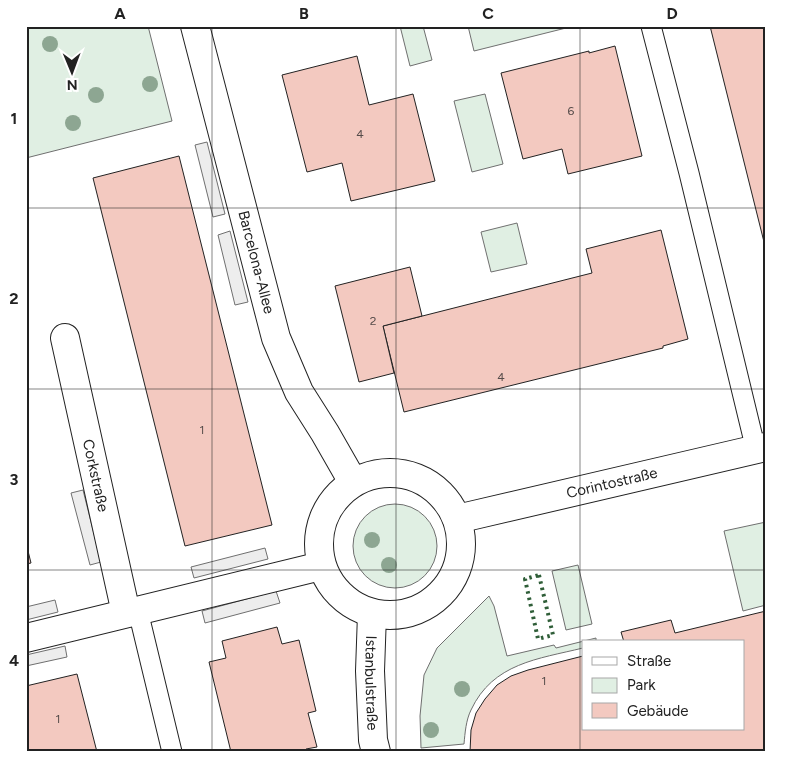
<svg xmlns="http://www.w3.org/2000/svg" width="792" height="778" viewBox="0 0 792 778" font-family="Figtree,sans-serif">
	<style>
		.green { fill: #e0efe3; stroke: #6f6f6f }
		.parking { fill: #ededed; stroke: #6f6f6f }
		.building { fill: #f3c9c0; stroke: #222 }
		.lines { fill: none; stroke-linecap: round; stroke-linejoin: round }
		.service-casing { stroke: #222; stroke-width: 21 }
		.minor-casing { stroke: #222; stroke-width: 30 }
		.service { stroke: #fff; stroke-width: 19 }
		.minor { stroke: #fff; stroke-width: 28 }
		.hedge { stroke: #2f5e38; stroke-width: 4; stroke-dasharray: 2.5 4; stroke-linecap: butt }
		.tree { fill: #8da692 }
		.grid { fill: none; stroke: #222; stroke-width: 1; stroke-opacity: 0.55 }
		.labels { text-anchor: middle; stroke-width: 4; stroke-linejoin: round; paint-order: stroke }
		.number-label { font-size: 12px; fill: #564c4a }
		.street-label { font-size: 15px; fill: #222; stroke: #fff }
		.neatline { fill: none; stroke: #222; stroke-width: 2 }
		.grid-label { font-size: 16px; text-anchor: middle; font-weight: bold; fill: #222 }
	</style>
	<rect width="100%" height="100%" fill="#fff"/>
	<g class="green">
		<path d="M26 26H148L172 121 26 158Z"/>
		<path d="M400 26H423L432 60 410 66Z"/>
		<path d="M468 26H574L474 51Z"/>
		<path d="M485 94 503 164 472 172 454 101Z"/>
		<path d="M517 223 527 264 491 272 481 232Z"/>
		<circle cx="395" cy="546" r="42"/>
		<path d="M766 522V605L743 611 724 531Z"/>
		<path d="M578 565 592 624 566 630 552 571Z"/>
		<path d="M489 596 494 606 507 656 554 645 556 648 596 638V642H583V648C538 659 493 663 471 710 466 720 465 733 464 744L421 748 420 716 424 675 437 648Z"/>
	</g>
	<g class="parking">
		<path d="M207 142 225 214 213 217 195 145Z"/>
		<path d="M230 231 248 302 235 305 218 235Z"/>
		<path d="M83 490 101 562 90 565 71 493Z"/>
		<path d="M265 548 268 559 194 578 191 567Z"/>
		<path d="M276 591 280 603 205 623 202 611Z"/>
		<path d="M55 600 58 612 26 620V607Z"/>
		<path d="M65 646 67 657 26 666V655Z"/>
	</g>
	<g class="building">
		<path d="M710 26H766V250Z"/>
		<path d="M615 46 642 156 568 174 562 149 523 159 501 73 589 51V53Z"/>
		<path d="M357 56 369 105 413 94 435 181 351 201 342 163 307 172 282 75Z"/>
		<path d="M179 156 272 525 185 546 93 178Z"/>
		<path d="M661 230 688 339 663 346V348L404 412 383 326 592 273 586 249Z"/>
		<path d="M410 267 422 316 383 326 394 373 359 382 335 286Z"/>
		<path d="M26 543 31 563 26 564Z"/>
		<path d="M766 611V752H470L471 730 476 713 485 699 497 685 511 676 528 670 583 656V729H743V642H624L621 632 671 620 675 633Z"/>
		<path d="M277 627 282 644 299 640 316 711 308 713 317 747 306 749V752H231L209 662 226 658 222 641Z"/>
		<path d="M77 674 97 752H26V686Z"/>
	</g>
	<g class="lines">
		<defs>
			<g id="service">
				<path d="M651 26 689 173 756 450"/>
				<path d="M138 611 172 752"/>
			</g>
			<g id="minor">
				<path id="s1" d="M195 26 276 338 299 392 325 433 353 482"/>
				<path id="s2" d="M65 338 126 613"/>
				<circle cx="390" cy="544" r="71"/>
				<path id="s3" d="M457 519 766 447"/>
				<path id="s4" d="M372 614 370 671 373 740 376 752"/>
				<path d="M26 638 321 566"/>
			</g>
		</defs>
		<use href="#service" class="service-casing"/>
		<use href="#minor" class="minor-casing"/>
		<use href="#service" class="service"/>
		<use href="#minor" class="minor"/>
		<path class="hedge" d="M539 575 553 635 538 639 525 579Z"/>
	</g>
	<g class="tree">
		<circle cx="50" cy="44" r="8"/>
		<circle cx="150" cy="84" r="8"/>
		<circle cx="96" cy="95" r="8"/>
		<circle cx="73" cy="123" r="8"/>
		<circle cx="372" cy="540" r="8"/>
		<circle cx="389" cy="565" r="8"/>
		<circle cx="462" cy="689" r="8"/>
		<circle cx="431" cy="730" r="8"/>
	</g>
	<path class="grid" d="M212 26V752M396 26V752M580 26V752M26 208H766M26 389H766M26 570H766"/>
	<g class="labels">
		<g class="number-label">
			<text x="571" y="115">6</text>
			<text x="360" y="138">4</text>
			<text x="373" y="325">2</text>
			<text x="501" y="381">4</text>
			<text x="202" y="434">1</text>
			<text x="544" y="685">1</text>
			<text x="58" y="723">1</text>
		</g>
		<g class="street-label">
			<text dy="5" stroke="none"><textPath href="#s1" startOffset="244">Barcelona-Allee</textPath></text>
			<text dy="5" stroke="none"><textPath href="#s2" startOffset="141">Corkstraße</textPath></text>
			<text dy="5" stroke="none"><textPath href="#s3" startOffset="159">Corintostraße</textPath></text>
			<text dy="5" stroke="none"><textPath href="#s4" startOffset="69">Istanbulstraße</textPath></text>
		</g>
	</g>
	<rect width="792" height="778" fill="none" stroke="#ffffff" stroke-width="55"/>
	<rect x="582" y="640" width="162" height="90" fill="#ffffff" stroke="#a7a7a7"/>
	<rect x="592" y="657" width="25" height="8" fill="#ffffff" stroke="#a7a7a7"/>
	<text x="627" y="666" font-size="15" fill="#222222">Straße</text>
	<rect x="592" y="678" width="25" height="15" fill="#e0efe3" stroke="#a7a7a7"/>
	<text x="627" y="690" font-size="15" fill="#222222">Park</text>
	<rect x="592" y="703" width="25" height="15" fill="#f3c9c0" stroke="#a7a7a7"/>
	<text x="627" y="716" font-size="15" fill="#222222">Gebäude</text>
	<g transform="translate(72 72) rotate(179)" stroke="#ffffff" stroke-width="4" paint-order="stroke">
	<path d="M0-4L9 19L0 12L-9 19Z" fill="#222222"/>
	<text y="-8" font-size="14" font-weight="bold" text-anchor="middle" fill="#222222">N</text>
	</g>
	<rect x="28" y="28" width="736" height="722" class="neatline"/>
	<g class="grid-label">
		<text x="120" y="19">A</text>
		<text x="304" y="19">B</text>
		<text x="488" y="19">C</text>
		<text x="672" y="19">D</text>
		<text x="14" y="124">1</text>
		<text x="14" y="304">2</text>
		<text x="14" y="485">3</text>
		<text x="14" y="666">4</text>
	</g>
</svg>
